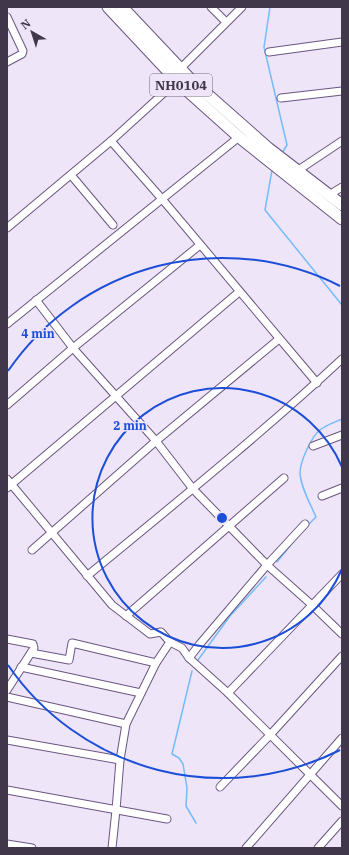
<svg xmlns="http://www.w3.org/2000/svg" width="349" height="855" viewBox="0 0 349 855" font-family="'IBM Plex Serif',serif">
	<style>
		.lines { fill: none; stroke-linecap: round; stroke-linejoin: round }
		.stream { stroke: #74bcfc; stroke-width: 1.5 }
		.minor-casing { stroke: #6b5680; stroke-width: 9 }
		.highway-casing { stroke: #6b5680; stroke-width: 13 }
		.minor { stroke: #fff; stroke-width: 7 }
		.highway { stroke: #fff; stroke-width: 11 }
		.ring { fill: none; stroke: #1d4ed8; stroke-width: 2 }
		.labels { text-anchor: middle; stroke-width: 3; stroke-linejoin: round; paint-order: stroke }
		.shield { fill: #eee5f9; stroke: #756b7f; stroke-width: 1 }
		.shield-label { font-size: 13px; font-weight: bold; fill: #41374b }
		.centre { fill: #1d4ed8; stroke: #eee5f9; stroke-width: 2 }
		.ring-label { font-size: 12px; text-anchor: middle; font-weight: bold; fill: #1d4ed8; stroke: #eee5f9; stroke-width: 3; stroke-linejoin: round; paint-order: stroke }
	</style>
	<rect width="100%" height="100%" fill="#eee5f9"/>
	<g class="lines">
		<g class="stream">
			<path d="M270 7 264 47 287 145 282 153"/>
			<path d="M272 170 265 210 342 305"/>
			<path d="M307 526 316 517C310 503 301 488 300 473 300 462 311 437 320 430 326 425 335 422 342 419"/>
			<path d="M277 562 294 541"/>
			<path d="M198 660 230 616 266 577"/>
			<path d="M192 671 172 754 179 758 183 764 187 788 186 806 196 823"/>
		</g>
		<defs>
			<g id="minor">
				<path d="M211 7 226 22"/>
				<path d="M7 17 23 51 22 54 7 62"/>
				<path d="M269 52 342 42"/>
				<path d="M180 69 242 7"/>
				<path d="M281 98 342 91"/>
				<path d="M111 141 162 199 317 383"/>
				<path d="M297 171 342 141"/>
				<path d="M71 175 113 225"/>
				<path d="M329 195 342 187"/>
				<path d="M7 228 111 141 177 81"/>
				<path d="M36 300 73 348 156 441 193 489 267 565 312 605 342 634"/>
				<path d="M7 324 239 137"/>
				<path d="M7 405 73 348 200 245"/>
				<path d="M313 446 342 435"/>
				<path d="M7 479 112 605 150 634 161 632 170 642 182 648 189 658 228 693 342 806"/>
				<path d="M7 488 239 292"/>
				<path d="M322 496 342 488"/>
				<path d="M32 550 156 441 279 339"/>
				<path d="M87 576C173 505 260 435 342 359"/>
				<path d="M126 616 284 478"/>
				<path d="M7 639 33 644 34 648 7 690"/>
				<path d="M31 653 69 660 72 643 156 663"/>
				<path d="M189 658 199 645 267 565 305 524"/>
				<path d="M21 667 141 693"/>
				<path d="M228 693 342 574"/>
				<path d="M7 697 126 724"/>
				<path d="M7 740 120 760"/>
				<path d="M220 787 270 735 342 656"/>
				<path d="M7 790 167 819"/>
				<path d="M7 844 32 848"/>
				<path d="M112 848 116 810 120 760 126 724 156 663 170 642"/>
				<path d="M246 848 342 738"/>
				<path d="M318 848 342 821"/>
			</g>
			<g id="highway">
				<path d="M108 7 182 86 239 137 342 219"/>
				<path d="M122 7 190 79 268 148 342 205"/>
			</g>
		</defs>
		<use href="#minor" class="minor-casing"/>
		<use href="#highway" class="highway-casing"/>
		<use href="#minor" class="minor"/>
		<use href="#highway" class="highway"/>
	</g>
	<g class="ring">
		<path d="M342 569A130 130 0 1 1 342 467"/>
		<path d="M340 750A260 260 0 0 1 8 665M8 371A260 260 0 0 1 340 286"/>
	</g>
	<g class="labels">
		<rect class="shield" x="150" y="74" width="62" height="22" rx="3"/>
		<g class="shield-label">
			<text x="181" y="90">NH0104</text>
		</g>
	</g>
	<circle cx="222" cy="518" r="6" class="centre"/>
	<g class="ring-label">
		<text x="38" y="338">4 min</text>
		<text x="130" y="430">2 min</text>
	</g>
	<rect width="349" height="855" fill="none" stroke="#41374b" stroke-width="16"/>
	<g transform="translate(32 32) rotate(321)" stroke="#eee5f9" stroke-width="3" paint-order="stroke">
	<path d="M0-3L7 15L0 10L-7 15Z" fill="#41374b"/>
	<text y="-6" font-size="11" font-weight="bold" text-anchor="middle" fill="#41374b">N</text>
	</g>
</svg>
